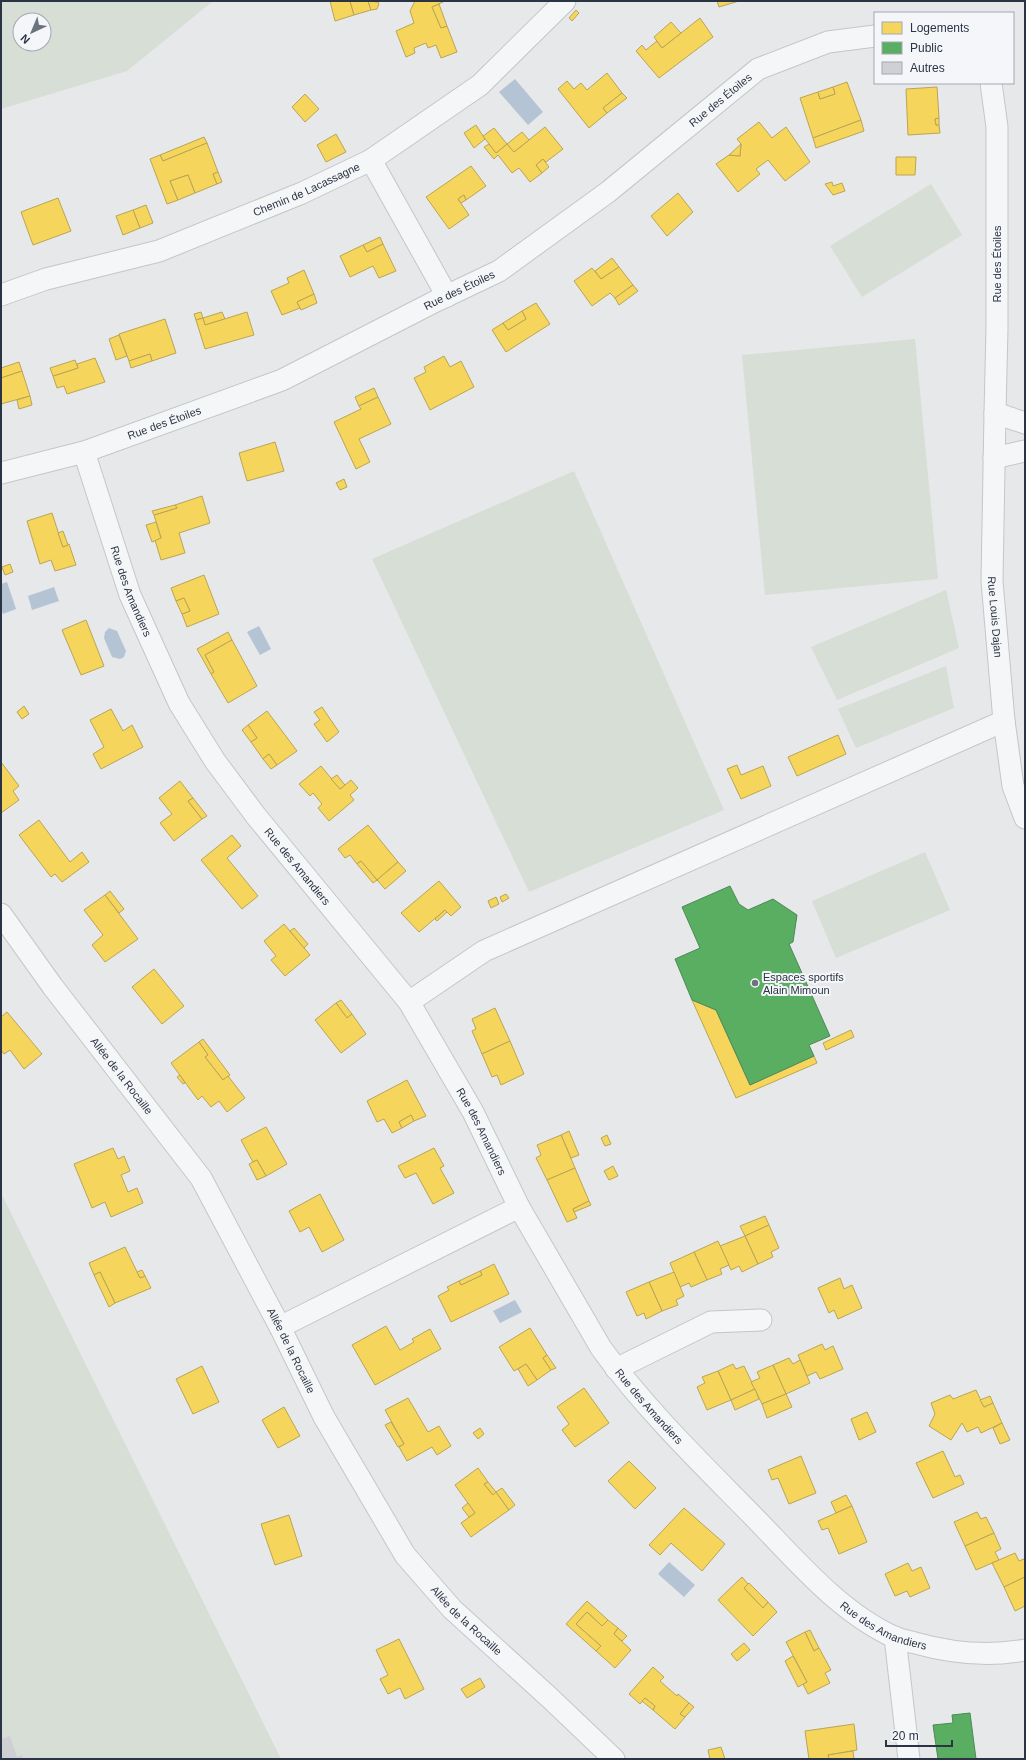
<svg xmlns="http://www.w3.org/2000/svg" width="1026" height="1760" viewBox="0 0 1026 1760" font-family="Arial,sans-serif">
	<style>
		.green { fill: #d6ded6; fill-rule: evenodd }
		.water { fill: #b4c4d5 }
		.homes { fill: #f6d55c; stroke: #b9a555 }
		.public { fill: #5aae61; stroke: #4c8959 }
		.building { fill: #ced0d3 }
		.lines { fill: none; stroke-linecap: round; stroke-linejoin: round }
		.street-casing { stroke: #c4c6c8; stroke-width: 23 }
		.street { stroke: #f5f6f7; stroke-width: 21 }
		.poi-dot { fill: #6c737f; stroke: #f4f6f9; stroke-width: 1.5 }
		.labels { text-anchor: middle; stroke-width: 4; stroke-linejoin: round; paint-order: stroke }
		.street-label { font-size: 11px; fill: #2b3445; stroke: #f4f6f9 }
		.poi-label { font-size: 11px; fill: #2b3445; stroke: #f4f6f9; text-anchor: start }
	</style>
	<rect width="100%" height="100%" fill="#e6e8ea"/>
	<g class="green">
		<path d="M1 1H213L127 71 1 109ZM20 20H44V44H20Z"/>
		<path d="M931 184 962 235 862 297 830 246Z"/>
		<path d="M915 339 938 579 765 595 742 355Z"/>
		<path d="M574 471 724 810 529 892 372 559Z"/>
		<path d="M946 590 959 648 837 700 811 647Z"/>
		<path d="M946 666 954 708 856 748 838 709Z"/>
		<path d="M925 852 950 910 836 958 812 901Z"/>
		<path d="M1 1193 281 1759H1Z"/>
	</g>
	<g class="water">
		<path d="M515 79 543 112 528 125 499 92Z"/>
		<path d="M7 582 16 609 3 614 1 609V584Z"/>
		<path d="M54 587 59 601 32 610 28 596Z"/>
		<path d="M259 626 271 649 260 655 247 632Z"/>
		<path d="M109 628 117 631 126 651 124 657 120 659 112 657 104 638 105 632Z"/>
		<path d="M515 1300 522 1312 500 1323 493 1311Z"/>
		<path d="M669 1562 695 1585 684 1597 658 1574Z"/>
	</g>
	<g class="homes">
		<path d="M330 1H350L354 15 335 21Z"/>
		<path d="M350 1H368L371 10 354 15Z"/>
		<path d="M368 1 378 2 379 4 377 9 371 10Z"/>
		<path d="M415 1H445L432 7 441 28 447 26 457 52 441 58 436 45 428 48 426 43 414 48 415 53 406 57 396 31 414 23 410 11Z"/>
		<path d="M717 1H739L719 7Z"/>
		<path d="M439 4 447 26 441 28 432 7Z"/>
		<path d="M576 10 579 13 572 21 569 18Z"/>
		<path d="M700 18 713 37 659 78 636 51 642 45 646 50 657 41 662 48Z"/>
		<path d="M671 22 681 33 662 48 654 37Z"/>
		<path d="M607 73 622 93 603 108 607 113 589 128 558 89 567 81 574 89 581 83 587 90Z"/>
		<path d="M847 82 861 120 813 138 800 98 818 92 820 99 835 94 833 87Z"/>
		<path d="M833 87 835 94 820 99 818 92Z"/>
		<path d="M937 87 939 118 935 119 936 125H939L940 133 908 135 906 89Z"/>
		<path d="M622 93 627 98 607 113 603 108Z"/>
		<path d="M305 94 319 109 305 122 292 107Z"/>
		<path d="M939 118V125H936L935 119Z"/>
		<path d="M861 120 864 131 816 148 813 138Z"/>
		<path d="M759 122 772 138 786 127 810 162 785 181 768 160 756 169 760 174 738 192 716 164 729 155 740 156 741 144 737 139Z"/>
		<path d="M476 125 485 139 474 148 464 133Z"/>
		<path d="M545 127 563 149 546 162 543 159 536 165 542 173 530 182 519 168 512 173 498 155 494 159 484 147 489 144 496 153 507 144 514 152Z"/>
		<path d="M494 128 507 144 496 153 483 136Z"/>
		<path d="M522 132 529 140 514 152 507 144Z"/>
		<path d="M336 134 346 152 326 162 317 145Z"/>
		<path d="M204 137 207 143 163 161 160 155Z"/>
		<path d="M207 143 218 172 213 174 217 184 195 193 188 175 170 181 178 200 167 204 150 159 160 155 163 161Z"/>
		<path d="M741 144 740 156 729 155Z"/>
		<path d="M896 157H916L915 175H896Z"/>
		<path d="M543 159 549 167 542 173 536 165Z"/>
		<path d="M471 166 486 186 466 200 464 195 458 199 469 215 449 229 426 197Z"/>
		<path d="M218 172 222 182 217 184 213 174Z"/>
		<path d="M188 175 195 193 178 200 170 181Z"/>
		<path d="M832 182 833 186 842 183 845 191 833 195 825 184Z"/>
		<path d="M678 193 693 212 667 236 651 216Z"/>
		<path d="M464 195 466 200 461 203 458 199Z"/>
		<path d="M58 198 71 231 33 245 21 212Z"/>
		<path d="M146 205 153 223 140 228 133 210Z"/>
		<path d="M133 210 140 228 123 235 116 216Z"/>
		<path d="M380 237 383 244 367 252 363 245Z"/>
		<path d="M383 244 396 271 379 278 373 266 350 277 340 256 363 245 367 252Z"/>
		<path d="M612 258 619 267 601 279 595 271Z"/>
		<path d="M619 267 633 285 615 298 610 293 592 306 574 281 592 268 601 279Z"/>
		<path d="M304 270 314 294 297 302 300 308 282 315 271 291 289 283 287 278Z"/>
		<path d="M633 285 638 291 619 305 615 298Z"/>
		<path d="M314 294 317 303 301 310 297 302Z"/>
		<path d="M536 303 550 324 506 352 492 330 503 323 508 330 526 319 522 311Z"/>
		<path d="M522 311 526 319 508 330 503 323Z"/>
		<path d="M201 312 203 318 196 320 194 314Z"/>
		<path d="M222 312 225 319 205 325 203 318Z"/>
		<path d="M247 312 254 335 205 349 196 320 203 318 205 325Z"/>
		<path d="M165 319 176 353 152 361 150 354 129 361 119 334Z"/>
		<path d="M119 335 127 356 116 360 109 339Z"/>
		<path d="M150 354 152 361 131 368 129 361Z"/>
		<path d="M444 356 450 367 461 361 474 387 430 410 414 378 426 372 424 367Z"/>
		<path d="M95 358 105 382 67 394 64 386 57 388 53 376 78 368 77 364Z"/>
		<path d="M75 360 78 368 53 376 50 368Z"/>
		<path d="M19 362 22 371 1 378V368Z"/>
		<path d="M22 371 30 396 1 404V378Z"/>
		<path d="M374 388 378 397 359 406 355 397Z"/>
		<path d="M30 396 32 405 19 409 17 400Z"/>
		<path d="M378 397 391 424 359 439 370 462 356 469 334 422 361 409 359 406Z"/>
		<path d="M275 442 284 471 247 481 239 453Z"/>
		<path d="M344 479 347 487 340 490 336 483Z"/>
		<path d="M202 496 210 523 179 533 185 553 161 560 155 540 161 538 154 515 177 508 175 505Z"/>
		<path d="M175 505 177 508 154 515 152 511Z"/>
		<path d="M52 513 63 547 69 544 76 565 55 571 51 560 40 564 27 521Z"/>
		<path d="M156 522 161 538 152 542 146 525Z"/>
		<path d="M63 531 68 545 63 547 58 533Z"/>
		<path d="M10 564 13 572 5 575 2 567Z"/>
		<path d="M204 575 219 614 187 627 182 614 190 611 184 598 176 601 171 588Z"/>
		<path d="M184 598 190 611 182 614 176 601Z"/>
		<path d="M86 620 104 666 81 675 62 630Z"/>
		<path d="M228 632 232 640 205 655 214 672 211 674 197 649Z"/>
		<path d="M232 640 257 686 228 703 211 674 214 672 205 655Z"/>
		<path d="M24 706 29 714 22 719 17 712Z"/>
		<path d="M322 707 339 732 327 742 314 724 320 720 314 712Z"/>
		<path d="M111 709 123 731 132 725 143 747 101 769 93 754 104 747 90 720Z"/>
		<path d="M267 711 297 751 277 765 269 754 263 759 251 742 257 738 248 725Z"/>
		<path d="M248 725 257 738 251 742 242 730Z"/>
		<path d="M838 735 846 754 797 776 788 757Z"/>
		<path d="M269 754 277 765 271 769 263 759Z"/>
		<path d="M1 762 19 786 13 791 19 800 1 813Z"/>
		<path d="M737 765 741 775 763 766 771 786 741 799 727 769Z"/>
		<path d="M321 766 340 789 351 780 358 788 350 795 354 800 329 821 318 808 322 804 313 793 310 796 299 784Z"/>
		<path d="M337 775 345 785 340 789 331 779Z"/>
		<path d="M180 781 193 798 188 801 202 819 174 841 160 823 172 814 159 798Z"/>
		<path d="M193 798 207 816 202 819 188 801Z"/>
		<path d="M39 820 70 862 82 852 89 862 62 882 55 874 51 877 19 835Z"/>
		<path d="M368 825 398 862 377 880 361 861 357 864 350 855 345 858 338 849Z"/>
		<path d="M232 835 241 846 227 858 258 896 242 909 201 860Z"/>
		<path d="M361 861 377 880 373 883 357 864Z"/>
		<path d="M398 862 406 871 385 889 377 880Z"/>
		<path d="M439 881 461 907 451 916 445 910 419 932 401 913Z"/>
		<path d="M110 891 124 909 119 913 105 895Z"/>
		<path d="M506 894 509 898 502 902 500 897Z"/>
		<path d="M105 895 138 939 105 962 92 945 103 935 84 910Z"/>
		<path d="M496 897 499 904 491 908 488 901Z"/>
		<path d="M445 910 447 912 437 921 435 919Z"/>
		<path d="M284 924 310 955 285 976 271 960 276 956 264 941Z"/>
		<path d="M294 928 308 944 304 948 290 931Z"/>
		<path d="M154 969 184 1006 162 1024 132 987Z"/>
		<path d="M341 1000 352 1014 347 1018 336 1003Z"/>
		<path d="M692 1000 716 1010 750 1085 814 1056 817 1063 736 1098Z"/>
		<path d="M336 1003 347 1018 352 1014 366 1034 341 1053 315 1020Z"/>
		<path d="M495 1008 510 1041 482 1054 472 1031 476 1029 472 1019Z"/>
		<path d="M7 1012 42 1054 24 1069 10 1050 4 1054 1 1050V1017Z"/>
		<path d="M851 1030 854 1037 826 1050 823 1043Z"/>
		<path d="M203 1039 230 1075 223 1080 205 1057 208 1055 199 1042Z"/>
		<path d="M510 1041 524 1074 501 1085 497 1075 492 1077 482 1054Z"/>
		<path d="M199 1042 208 1055 205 1057 223 1080 228 1076 245 1098 227 1112 219 1101 211 1107 202 1096 198 1100 171 1063Z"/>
		<path d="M180 1075 185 1083 183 1084 177 1077Z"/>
		<path d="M407 1080 426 1116 414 1121 411 1115 399 1122 402 1128 392 1133 384 1119 377 1122 367 1101Z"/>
		<path d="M411 1115 414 1121 402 1128 399 1122Z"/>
		<path d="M266 1127 287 1164 266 1176 257 1160 253 1162 241 1140Z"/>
		<path d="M569 1131 579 1155 571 1158 561 1135Z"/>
		<path d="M561 1135 575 1168 547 1180 536 1158 541 1155 537 1145Z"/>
		<path d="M607 1135 611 1144 605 1146 601 1138Z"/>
		<path d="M113 1148 118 1159 124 1156 130 1171 121 1175 128 1192 137 1188 143 1203 111 1217 105 1202 92 1208 74 1164Z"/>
		<path d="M434 1148 444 1166 440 1168 454 1193 433 1204 416 1173 405 1178 398 1166Z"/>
		<path d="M257 1160 266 1176 257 1180 249 1164Z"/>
		<path d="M613 1166 618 1176 609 1180 604 1171Z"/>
		<path d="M575 1168 589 1201 573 1209 577 1218 567 1222 547 1180Z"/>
		<path d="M320 1194 344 1240 322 1252 309 1227 300 1232 289 1211Z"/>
		<path d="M589 1201 591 1205 574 1212 573 1209Z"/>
		<path d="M765 1216 769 1225 745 1236 740 1226Z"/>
		<path d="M769 1225 779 1248 771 1252 773 1257 758 1264 745 1236Z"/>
		<path d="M745 1236 758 1264 742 1272 739 1266 731 1270 720 1246Z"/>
		<path d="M718 1241 729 1265 720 1269 722 1274 707 1280 694 1252Z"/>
		<path d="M125 1247 140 1278 145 1276 151 1288 115 1303 100 1272 94 1275 89 1263Z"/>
		<path d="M694 1252 707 1280 691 1287 689 1283 680 1287 670 1263Z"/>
		<path d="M494 1264 509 1294 451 1322 438 1296 449 1290 447 1287 459 1281 461 1285 482 1275 480 1271Z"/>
		<path d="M142 1270 145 1276 140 1278 137 1272Z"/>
		<path d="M480 1271 482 1275 461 1285 459 1281Z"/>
		<path d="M100 1272 115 1303 109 1307 94 1275Z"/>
		<path d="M674 1272 684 1296 676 1300 678 1305 662 1311 649 1282Z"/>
		<path d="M840 1278 844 1289 852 1285 862 1308 838 1319 834 1310 829 1313 818 1288Z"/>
		<path d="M649 1282 662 1311 646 1319 644 1313 637 1316 626 1292Z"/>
		<path d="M386 1326 400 1350 414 1342 412 1339 430 1329 441 1349 375 1385 352 1345Z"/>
		<path d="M530 1328 547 1355 543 1358 551 1370 537 1380 526 1364 514 1371 499 1347Z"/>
		<path d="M822 1344 825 1350 833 1346 843 1369 820 1379 816 1372 807 1376 798 1355Z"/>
		<path d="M547 1355 556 1368 551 1370 543 1358Z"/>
		<path d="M789 1358 793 1364 800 1360 810 1383 786 1394 773 1365Z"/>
		<path d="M526 1364 537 1380 528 1386 518 1369Z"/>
		<path d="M733 1364 736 1369 744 1366 755 1389 731 1400 718 1371Z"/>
		<path d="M773 1365 786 1394 762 1404 751 1382 760 1378 757 1372Z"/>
		<path d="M202 1366 219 1402 193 1414 176 1379Z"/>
		<path d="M718 1371 731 1400 707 1410 697 1387 705 1383 702 1377Z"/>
		<path d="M584 1388 609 1423 575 1447 562 1430 569 1424 557 1407Z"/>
		<path d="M755 1389 759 1399 735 1410 731 1400Z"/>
		<path d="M976 1390 984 1407 993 1403 1002 1423 981 1433 978 1427 967 1432 962 1423 951 1440 929 1426 935 1414 931 1403 950 1395 953 1399Z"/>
		<path d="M786 1394 792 1407 767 1418 762 1404Z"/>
		<path d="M990 1396 993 1403 984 1407 980 1400Z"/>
		<path d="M408 1398 428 1432 439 1426 451 1446 437 1455 432 1447 407 1461 399 1447 404 1444 385 1410Z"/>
		<path d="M284 1407 300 1436 278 1448 262 1420Z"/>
		<path d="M867 1412 876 1432 859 1440 851 1419Z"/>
		<path d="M391 1422 404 1444 398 1447 385 1425Z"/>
		<path d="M1002 1423 1010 1440 1000 1444 993 1428Z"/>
		<path d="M480 1428 484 1434 478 1439 473 1433Z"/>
		<path d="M943 1451 955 1477 960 1475 964 1484 933 1498 916 1463Z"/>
		<path d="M801 1456 816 1493 789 1504 778 1478 772 1480 768 1470Z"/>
		<path d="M629 1461 656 1488 635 1509 608 1481Z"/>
		<path d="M478 1468 488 1482 484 1484 493 1495 496 1492 509 1510 471 1537 461 1523 475 1513 455 1485Z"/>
		<path d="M488 1482 496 1492 493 1495 484 1484Z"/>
		<path d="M502 1488 515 1505 509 1510 496 1492Z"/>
		<path d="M846 1495 852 1506 836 1513 831 1502Z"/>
		<path d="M468 1503 475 1513 469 1517 462 1508Z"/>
		<path d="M852 1506 867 1542 839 1554 828 1528 822 1530 818 1521Z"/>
		<path d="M684 1508 725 1544 702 1571 671 1543 660 1555 649 1545Z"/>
		<path d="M977 1512 981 1519 986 1517 994 1533 965 1546 954 1522Z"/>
		<path d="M289 1515 302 1556 275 1565 261 1524Z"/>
		<path d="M994 1533 1001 1549 995 1552 999 1560 976 1570 965 1546Z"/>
		<path d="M1015 1553 1019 1561 1024 1559 1025 1561V1577L1004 1587 992 1563Z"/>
		<path d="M908 1563 912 1571 921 1567 930 1588 910 1597 907 1591 895 1596 885 1574Z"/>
		<path d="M742 1577 748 1584 744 1588 763 1608 768 1602 777 1612 753 1636 718 1600Z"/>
		<path d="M1025 1577V1606L1015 1611 1004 1587Z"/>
		<path d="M749 1583 768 1602 763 1608 744 1588Z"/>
		<path d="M587 1601 608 1620 602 1626 587 1612 576 1624 601 1646 596 1651 566 1624Z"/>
		<path d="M587 1612 602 1626 608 1620 618 1628 614 1634 631 1650 615 1668 596 1651 601 1646 576 1624Z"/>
		<path d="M618 1628 627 1636 622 1641 614 1634Z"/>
		<path d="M810 1630 819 1648 814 1651 805 1632Z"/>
		<path d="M805 1632 814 1651 819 1648 831 1670 825 1673 830 1683 808 1694 803 1684 807 1682 786 1642Z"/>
		<path d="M399 1639 424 1689 405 1699 400 1688 388 1694 380 1679 388 1675 376 1650Z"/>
		<path d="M744 1643 750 1650 737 1661 731 1654Z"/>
		<path d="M793 1656 807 1682 798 1687 785 1661Z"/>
		<path d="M653 1667 664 1677 660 1681 677 1696 678 1694 689 1703 680 1714 685 1717 675 1729 653 1710 655 1706 645 1698 640 1704 629 1694Z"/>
		<path d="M480 1678 485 1687 467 1698 461 1689Z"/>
		<path d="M645 1698 655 1706 653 1710 642 1701Z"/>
		<path d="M689 1703 694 1707 685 1717 680 1714Z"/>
		<path d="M854 1724 857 1750 828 1755 829 1759H809L805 1731Z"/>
		<path d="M721 1747 725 1759H710L708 1750Z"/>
		<path d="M853 1751 854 1759H829L828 1755Z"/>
	</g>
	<g class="public">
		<path d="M730 886 739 904 748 910 773 899 797 915 793 942 789 944 830 1036 809 1045 814 1056 750 1085 716 1010 692 1000 675 959 700 948 682 907Z"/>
		<path d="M970 1713 976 1759H938L933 1725 953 1723 952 1715Z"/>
	</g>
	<path class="building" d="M10 1736 17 1757 22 1755 23 1759H1V1739Z"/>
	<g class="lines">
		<defs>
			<g id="street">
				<path d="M991 83 997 127V328L995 413 1025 423"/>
				<path d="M371 160 447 296"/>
				<path id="s1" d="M1 295 46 279 159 251 302 193 371 160 480 85 565 1"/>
				<path id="s2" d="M995 413 992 581 1004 721 1013 786 1025 818"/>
				<path id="s3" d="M84 452 130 595 179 703 215 761 256 816 409 1002 473 1112 519 1207 601 1348C646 1410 700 1462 753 1516 795 1559 839 1612 894 1637 901 1640 908 1641 915 1643 951 1653 988 1657 1025 1650"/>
				<path d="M994 458 1025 451"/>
				<path id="s4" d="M1 473 84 452 282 380 436 301 499 271 608 192 758 69 828 42 875 36"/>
				<path id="s5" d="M1 914 53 987 201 1178 280 1327 324 1417 405 1555 452 1609 551 1699 614 1759"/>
				<path d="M409 1002 484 951 1004 721"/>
				<path d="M280 1327 519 1207"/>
				<path d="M616 1369 711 1322 761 1320"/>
				<path d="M895 1637 909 1759"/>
			</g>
		</defs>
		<use href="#street" class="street-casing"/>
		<use href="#street" class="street"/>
	</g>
	<circle class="poi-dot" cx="755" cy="983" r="4"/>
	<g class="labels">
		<g class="street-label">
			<text dy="4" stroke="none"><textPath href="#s4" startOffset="819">Rue des Étoiles</textPath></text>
			<text dy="4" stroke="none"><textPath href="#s1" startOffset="324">Chemin de Lacassagne</textPath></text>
			<text transform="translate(997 264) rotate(-90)" y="4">Rue des Étoiles</text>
			<text dy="4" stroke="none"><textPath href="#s4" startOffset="495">Rue des Étoiles</textPath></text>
			<text dy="4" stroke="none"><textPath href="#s4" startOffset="171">Rue des Étoiles</textPath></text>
			<text dy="4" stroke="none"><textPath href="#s3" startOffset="147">Rue des Amandiers</textPath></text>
			<text dy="4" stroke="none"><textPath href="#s2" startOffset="204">Rue Louis Dajan</textPath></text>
			<text dy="4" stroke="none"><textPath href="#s3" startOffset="471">Rue des Amandiers</textPath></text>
			<text dy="4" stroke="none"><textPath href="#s5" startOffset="202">Allée de la Rocaille</textPath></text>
			<text dy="4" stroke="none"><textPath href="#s3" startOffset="795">Rue des Amandiers</textPath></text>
			<text dy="4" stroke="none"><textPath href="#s5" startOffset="526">Allée de la Rocaille</textPath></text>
			<text dy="4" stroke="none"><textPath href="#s3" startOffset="1118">Rue des Amandiers</textPath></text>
			<text dy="4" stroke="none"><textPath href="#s5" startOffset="850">Allée de la Rocaille</textPath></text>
			<text dy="4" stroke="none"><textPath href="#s3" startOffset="1442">Rue des Amandiers</textPath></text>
		</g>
		<g class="poi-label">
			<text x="763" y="981">Espaces sportifs<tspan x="763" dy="13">Alain Mimoun</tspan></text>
		</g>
	</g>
	<rect width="1026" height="1760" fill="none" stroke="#2b3445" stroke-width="4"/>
	<rect x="874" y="12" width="140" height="72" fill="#f4f6f9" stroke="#a4a8b1"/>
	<rect x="882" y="22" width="20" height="12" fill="#f6d55c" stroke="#a4a8b1"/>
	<text x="910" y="32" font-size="12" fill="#2b3445">Logements</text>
	<rect x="882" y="42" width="20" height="12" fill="#5aae61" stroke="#a4a8b1"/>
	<text x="910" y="52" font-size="12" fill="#2b3445">Public</text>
	<rect x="882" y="62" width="20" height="12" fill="#ced0d3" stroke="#a4a8b1"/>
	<text x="910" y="72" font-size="12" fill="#2b3445">Autres</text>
	<g transform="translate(32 32) rotate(224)"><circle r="19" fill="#f4f6f9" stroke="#a4a8b1"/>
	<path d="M0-3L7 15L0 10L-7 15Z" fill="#6c737f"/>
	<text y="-6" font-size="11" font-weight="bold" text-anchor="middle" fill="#2b3445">N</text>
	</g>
	<path d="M886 1740v6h66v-6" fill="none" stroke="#2b3445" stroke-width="2"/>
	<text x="892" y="1740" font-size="12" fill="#2b3445" stroke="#f4f6f9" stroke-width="3" paint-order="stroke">20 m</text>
</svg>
